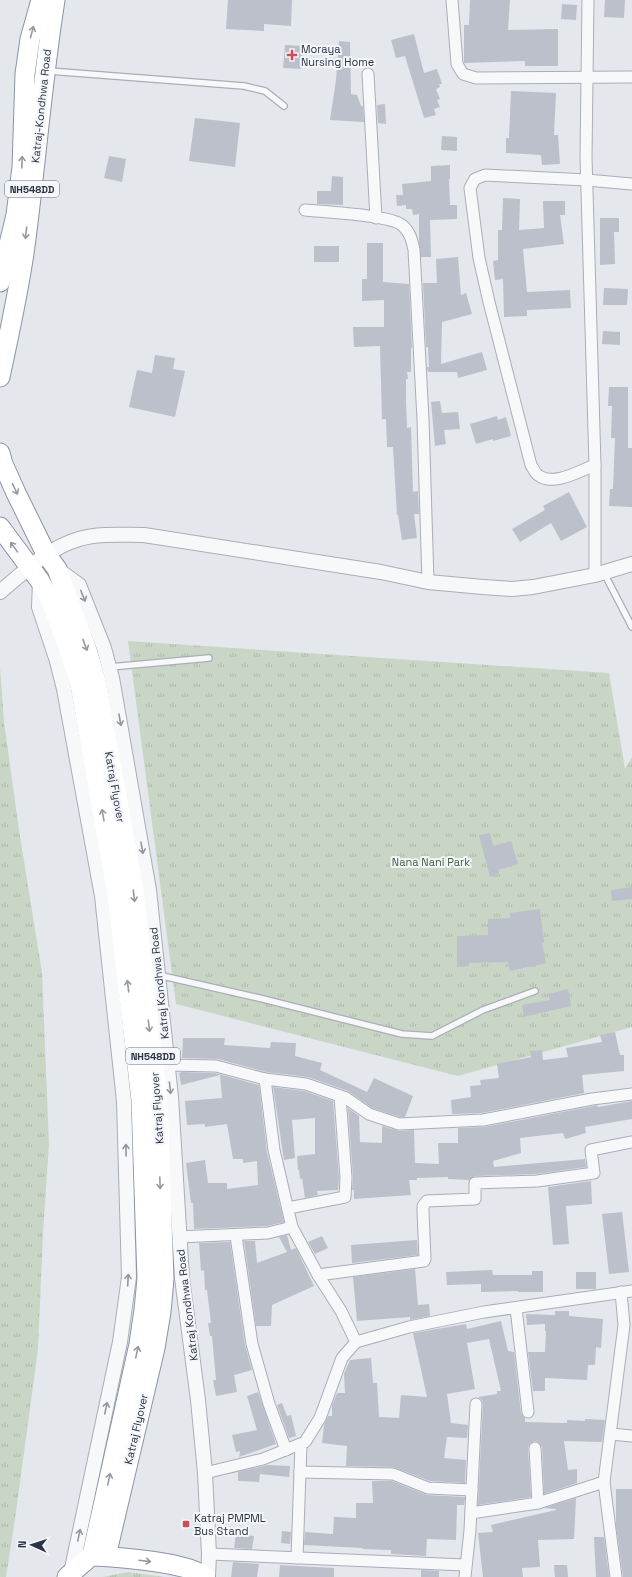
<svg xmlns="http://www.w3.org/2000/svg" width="632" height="1577" viewBox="0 0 632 1577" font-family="'Space Grotesk',sans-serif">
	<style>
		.grass { fill: url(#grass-tufts) }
		.building { fill: #bbc0ca }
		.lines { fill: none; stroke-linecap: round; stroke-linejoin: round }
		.service-casing { stroke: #a9aeb7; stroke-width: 8 }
		.minor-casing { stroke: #a9aeb7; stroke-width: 13 }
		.tertiary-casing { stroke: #a9aeb7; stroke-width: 16 }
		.trunk-casing { stroke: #8b94a3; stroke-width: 21 }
		.service { stroke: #f7f8fa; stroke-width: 5.5 }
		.minor { stroke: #f7f8fa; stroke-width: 11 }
		.tertiary { stroke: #f7f8fa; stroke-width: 14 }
		.trunk { stroke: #fff; stroke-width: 19 }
		.oneway { stroke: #959aa2 }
		.oneway2 { stroke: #9196a0 }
		.poi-dot { fill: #d1495b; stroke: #f4f6f9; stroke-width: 1.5 }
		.labels { text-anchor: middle; stroke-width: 4; stroke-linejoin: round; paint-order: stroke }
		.shield { fill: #f4f6f9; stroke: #676e7b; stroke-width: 1 }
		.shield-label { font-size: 10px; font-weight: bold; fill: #2b3445 }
		.poi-label { font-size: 11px; fill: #2b3445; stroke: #f4f6f9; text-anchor: start }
		.street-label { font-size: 11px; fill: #2b3445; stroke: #f4f6f9 }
		.park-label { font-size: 11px; fill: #3f6138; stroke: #f4f6f9 }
	</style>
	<defs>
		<pattern id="grass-tufts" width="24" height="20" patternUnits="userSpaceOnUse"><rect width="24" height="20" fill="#c9d6c5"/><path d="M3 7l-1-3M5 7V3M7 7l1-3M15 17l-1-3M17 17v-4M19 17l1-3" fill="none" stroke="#adb8ab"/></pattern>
	</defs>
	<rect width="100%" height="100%" fill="#e4e7ec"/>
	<g class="grass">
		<path d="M128 641 609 673 625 769 632 757V1027L458 1076 176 1004Z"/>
		<path d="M0 667 4 722 19 830 42 973 49 1144 43 1233 38 1349 15 1519 6 1577H0Z"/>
		<path d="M128 1572 164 1577H103Z"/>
	</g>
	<g class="building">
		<path d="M228 0H292L291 26 264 24V31L226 29Z"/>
		<path d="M470 0H510L508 30 558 29V66H525V61L464 63V25H469Z"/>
		<path d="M605 0H625L624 18 604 17Z"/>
		<path d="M562 4 577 5 576 20 561 19Z"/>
		<path d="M414 34 424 73 437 69 442 84H439L440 87 436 89 440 99 437 100 440 107 434 109 436 115 424 118 405 56 396 58 391 40Z"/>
		<path d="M339 41 350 42 351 94 357 95 361 106H363L364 122 330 120 336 80Z"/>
		<path d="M285 45 303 46 301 69 283 68Z"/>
		<path d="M511 91 556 93 554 135H558L560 164 542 165 541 155 506 153V138H509Z"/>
		<path d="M385 104 386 124 378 123 377 105Z"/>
		<path d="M195 118 240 123 235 167 189 161Z"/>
		<path d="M442 136 457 137V151L441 150Z"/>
		<path d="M109 156 126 159 122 182 104 178Z"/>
		<path d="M450 165V179H449L450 205H457V219L430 220 431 257H421L419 242V214L413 215 412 209H406V205L397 206 396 195H403L402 184 431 181V166Z"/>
		<path d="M332 176 343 177V205L317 204V191H331Z"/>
		<path d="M503 198 520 199 519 230 544 228 543 201H565V215H560L564 244 523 249 527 292 570 290 571 308 527 310V316L504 317 503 279 495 280 493 261 498 260V230H502Z"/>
		<path d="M600 218H619V232H614L615 264 600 265Z"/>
		<path d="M367 243H383V282L409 284 412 348H411V372H407L408 379H406V401L407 428 411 427 413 492 418 491 419 514H414L417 538 402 540 398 515H397L393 447H387L386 419H382L380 346 354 347 353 327H384V300L362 301V279H367Z"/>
		<rect x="314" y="246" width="25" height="16"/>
		<path d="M458 257 461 295 466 293 472 314 442 322 441 364 482 352 487 370 458 378 457 372H428L427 367H429L428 347H426L423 283H437L436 259Z"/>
		<path d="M604 288 628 289 627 305H603Z"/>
		<path d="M603 331 620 332V345L602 344Z"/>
		<path d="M155 355 175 358 173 369 185 371 175 417 129 407 137 370 152 373Z"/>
		<path d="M609 387H628V448H632V507L609 506 610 489H613L615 438H611L612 406H608Z"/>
		<path d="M440 401 442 413 458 412 460 429 444 430 446 444 435 446 431 402Z"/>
		<path d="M497 416 498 420 506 417 511 436 493 441V439L476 444 470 424Z"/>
		<path d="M569 492 587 527 561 541 551 523 520 542 512 529 545 510 543 506Z"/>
		<path d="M490 833 493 846 511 841 518 864 498 870 499 874 490 877 479 835Z"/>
		<path d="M632 887V899L612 901 611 890Z"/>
		<path d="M540 909 544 943H542L546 963 510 971 508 962 469 963V966L457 967V936L488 935V919L510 918V913Z"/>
		<path d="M568 989 571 1006 524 1017 522 1005 550 1000 548 994Z"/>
		<path d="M615 1032 620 1055H624V1071L582 1075 584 1093 482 1113 452 1114 451 1100 471 1097 470 1086 481 1085 480 1080 499 1078 497 1064 531 1057 530 1051 542 1050 543 1060 568 1057 566 1048 602 1042 600 1035Z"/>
		<path d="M183 1038H225L224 1045 270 1048 271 1042 296 1043 295 1056 322 1063 320 1070 367 1092 374 1078 413 1096 405 1117H400L372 1108 348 1091 308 1077 266 1072 218 1059 182 1058Z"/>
		<path d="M182 1072 215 1073 259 1085 267 1152 284 1222 267 1226 194 1229 193 1203H191L186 1163 205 1160 208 1183H227V1189L258 1185 257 1161 243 1163V1159H233L227 1124 205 1127V1124L187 1125 185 1101 222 1098 220 1075 181 1085 179 1073Z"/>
		<path d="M273 1087 304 1091 333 1101 339 1178 338 1190 317 1191 318 1195 305 1198 302 1178 300 1179 299 1170H298L297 1156 315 1154V1118L292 1120 295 1158 284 1160Z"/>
		<path d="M632 1101V1119L585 1127 586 1133 565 1139 563 1133 520 1138 521 1153 493 1161 494 1167 585 1159 586 1167 536 1174 475 1176 469 1180 448 1179V1177L417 1178V1180H409L411 1195 354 1199V1190H352L353 1178 348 1108 359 1116 360 1142 382 1143V1126L399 1131 414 1130 415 1163 439 1164 438 1143H458V1128L484 1127 593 1106 597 1105 598 1107Z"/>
		<path d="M591 1181 592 1204 566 1206 569 1244 553 1245 548 1187Z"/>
		<path d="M622 1212 629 1272 609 1274 602 1214Z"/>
		<path d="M287 1235 291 1250 296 1248 314 1286 272 1305 271 1326H256L244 1241H255L257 1263 287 1252 279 1237Z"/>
		<path d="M322 1236 328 1248 315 1254 308 1242Z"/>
		<path d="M417 1240 418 1255 352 1263 351 1245Z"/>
		<path d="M230 1242 245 1345 252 1370 234 1375 237 1392 216 1396 213 1380H216L212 1336H210L208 1323H211L207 1290H205L204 1270 201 1271 199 1243Z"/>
		<path d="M415 1269 418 1305 429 1304 430 1316 410 1320V1317L357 1321 353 1277Z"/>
		<path d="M492 1270 493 1275H532V1271H543V1292H518V1291L481 1292V1284L447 1285 446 1272Z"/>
		<rect x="576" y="1272" width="20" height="17"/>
		<path d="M555 1311H569V1316L603 1319 601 1348 596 1347 595 1365H588L587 1380 545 1378V1391H533L528 1352H545L546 1331H545V1324L527 1325 526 1314 555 1315Z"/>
		<path d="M501 1321 508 1351 514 1352 521 1413 525 1418V1422L567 1423V1420L585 1421V1419L605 1420 602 1442 564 1441 568 1470 577 1469V1483L544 1494 542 1447 538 1442 534 1441 529 1445 528 1448 531 1497 478 1505 483 1404 482 1400 478 1397 497 1394V1391H501L489 1339 467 1343 475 1389 447 1394 451 1423 468 1425 467 1438 447 1437 444 1458 466 1460 465 1483 430 1481 393 1467 346 1466 347 1446 322 1443 324 1425 328 1416H332V1405L337 1393H345L344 1374 350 1360 371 1358 373 1383H377L379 1417 399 1418 401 1395 427 1397 413 1333 466 1324 467 1329Z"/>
		<path d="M258 1392 276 1444 239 1457 240 1451 236 1452 232 1435 257 1430 247 1396Z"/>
		<path d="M282 1403 287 1416 291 1415 296 1436 289 1438 277 1405Z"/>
		<path d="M268 1465 290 1466 289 1477 260 1474 259 1482 238 1481V1472Z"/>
		<path d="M372 1481H392L427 1495 465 1497 464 1505H457L456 1540 427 1539 426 1556 391 1554V1550L362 1549 363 1548 304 1545 305 1532 333 1534 334 1517 356 1518V1503H373Z"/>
		<path d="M616 1489H632V1577H623L616 1525Z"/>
		<path d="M576 1498 574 1539 538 1540 540 1567 522 1568 523 1577H483L478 1533 493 1532 491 1525 556 1510V1509L544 1508Z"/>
		<path d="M282 1531 291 1532 290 1544 281 1543Z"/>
		<path d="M236 1534 254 1536 252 1549 234 1548Z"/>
		<path d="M594 1537H604L609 1577H596Z"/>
		<path d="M233 1562 259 1564 257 1577H231Z"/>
		<path d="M280 1565 334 1568V1577H279Z"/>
		<path d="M554 1565H567L568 1577H555Z"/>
		<path d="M421 1570 439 1571V1577H421Z"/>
	</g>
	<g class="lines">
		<defs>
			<g id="service">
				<path d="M49 71 244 86 265 91 284 106"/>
				<path d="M604 573 632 627"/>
				<path d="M110 667 209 658"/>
				<path d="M158 975 263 999 402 1034 432 1036 483 1010 535 991"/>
			</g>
			<g id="minor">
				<path d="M452 0 457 64 463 74 476 78 632 77"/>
				<path d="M588 0 586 157 595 465V575"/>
				<path d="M368 74 376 218"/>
				<path d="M305 210C324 212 390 215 402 225 410 232 412 240 414 250L423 419 428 582"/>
				<path d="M595 465C579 471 553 487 538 475 535 473 533 468 531 465L489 302 479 258 470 188 475 179 485 175 587 180 632 184"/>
				<path d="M168 1065 216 1066 265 1079 306 1084 346 1098 369 1114 399 1124 483 1120 592 1099 632 1094"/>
				<path d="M265 1079 274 1150 292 1227 318 1275 341 1311 356 1342"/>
				<path d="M288 1208 345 1197 346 1178 340 1096"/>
				<path d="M236 1236 252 1344 269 1404 286 1450"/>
				<path d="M179 1237 268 1233 292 1227"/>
				<path d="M318 1275 424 1261 425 1259 423 1211V1206L427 1201 475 1199V1183L537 1181 594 1173 591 1150 632 1142"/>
				<path d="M516 1308 528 1412"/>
				<path d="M611 1434 632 1436"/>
				<path d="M535 1448 538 1503"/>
				<path d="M300 1472 393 1474 428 1488 472 1490"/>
				<path d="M205 1473 263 1459 305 1442 320 1418 342 1358 356 1342 409 1327 484 1312 632 1291"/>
				<path d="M471 1513 538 1503 604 1482"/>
				<path d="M209 1554 465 1565"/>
				<path d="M297 1558 301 1444"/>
				<path d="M465 1577 470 1530 476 1404"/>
				<path d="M616 1577 604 1482 624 1325 621 1292"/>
			</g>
			<g id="tertiary">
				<path d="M57 569 79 585 104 648 112 678 149 890 171 1097 182 1278 198 1400 205 1473 209 1554 208 1577"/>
				<path d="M40 581 39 607 57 661 64 689 102 896 124 1101 129 1277 120 1342 71 1573"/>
				<path d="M0 592C24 572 48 548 79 539 100 533 122 535 144 535L381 572 428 582 483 587 512 589 533 587 595 575 632 564"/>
			</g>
			<g id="trunk">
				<path d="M0 282 16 215 22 167 25 74 30 39 41 0"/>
				<path d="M0 377C9 334 19 291 25 246 36 164 42 82 55 0"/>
				<path d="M0 453 3 464 16 493 46 554 57 569 88 653 96 681 134 891 158 1099 164 1279 161 1312 155 1348 106 1556"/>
				<path d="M0 527 40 581 51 601 72 658 80 685 117 894 141 1100 147 1279 144 1310 139 1344 92 1555"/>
				<path d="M93 1556C117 1557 189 1562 205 1577"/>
				<path d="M67 1577 92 1555"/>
			</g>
		</defs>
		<use href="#service" class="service-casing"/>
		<use href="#minor" class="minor-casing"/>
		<use href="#tertiary" class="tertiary-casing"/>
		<use href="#trunk" class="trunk-casing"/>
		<use href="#service" class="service"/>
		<use href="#minor" class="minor"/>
		<use href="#tertiary" class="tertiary"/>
		<use href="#trunk" class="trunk"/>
	</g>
	<defs><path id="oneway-shaft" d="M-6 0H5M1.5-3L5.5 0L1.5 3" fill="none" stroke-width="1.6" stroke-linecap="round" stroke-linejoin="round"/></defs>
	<g class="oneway">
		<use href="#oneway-shaft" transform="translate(32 32) rotate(-75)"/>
		<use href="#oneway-shaft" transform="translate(22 162) rotate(-88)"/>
		<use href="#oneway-shaft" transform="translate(26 233) rotate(97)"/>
		<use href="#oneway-shaft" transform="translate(15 489) rotate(65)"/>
		<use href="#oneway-shaft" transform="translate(14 547) rotate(-126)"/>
		<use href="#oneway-shaft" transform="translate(85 645) rotate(70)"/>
		<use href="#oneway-shaft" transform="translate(103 815) rotate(-100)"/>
		<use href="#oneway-shaft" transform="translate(134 896) rotate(83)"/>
		<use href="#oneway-shaft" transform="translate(128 986) rotate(-97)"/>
		<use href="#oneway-shaft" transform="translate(149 1026) rotate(83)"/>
		<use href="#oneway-shaft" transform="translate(160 1183) rotate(88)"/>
		<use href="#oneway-shaft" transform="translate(137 1352) rotate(-78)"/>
		<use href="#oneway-shaft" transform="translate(109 1479) rotate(-78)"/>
		<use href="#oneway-shaft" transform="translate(145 1561) rotate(7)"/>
	</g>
	<g class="oneway2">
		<use href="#oneway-shaft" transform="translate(83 596) rotate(68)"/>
		<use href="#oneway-shaft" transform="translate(120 720) rotate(80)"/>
		<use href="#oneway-shaft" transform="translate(142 848) rotate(80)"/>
		<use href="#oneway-shaft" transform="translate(170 1088) rotate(84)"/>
		<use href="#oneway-shaft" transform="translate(126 1150) rotate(-91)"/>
		<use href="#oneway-shaft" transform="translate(128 1280) rotate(-87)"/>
		<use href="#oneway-shaft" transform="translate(106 1408) rotate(-78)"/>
		<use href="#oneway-shaft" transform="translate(79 1535) rotate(-78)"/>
	</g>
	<g class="poi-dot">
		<path d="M290 49h4v4h4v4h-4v4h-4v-4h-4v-4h4z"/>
		<rect x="182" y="1520" width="8" height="8" rx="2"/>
	</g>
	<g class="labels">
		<g class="shield">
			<rect x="5" y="181" width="54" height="16" rx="3"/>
			<rect x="126" y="1048" width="54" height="16" rx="3"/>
		</g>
		<g class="shield-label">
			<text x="32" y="193">NH548DD</text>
			<text x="153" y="1060">NH548DD</text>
		</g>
		<g class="poi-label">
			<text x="301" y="53">Moraya<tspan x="301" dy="13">Nursing Home</tspan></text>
			<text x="194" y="1522">Katraj PMPML<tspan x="194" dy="13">Bus Stand</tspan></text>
		</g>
		<g class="street-label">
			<text transform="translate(41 106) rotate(-84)" y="4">Katraj-Kondhwa Road</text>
			<text transform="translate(115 787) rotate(80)" y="4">Katraj Flyover</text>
			<text transform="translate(159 983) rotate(-96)" y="4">Katraj Kondhwa Road</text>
			<text transform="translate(157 1108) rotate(-94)" y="4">Katraj Flyover</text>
			<text transform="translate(187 1305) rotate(-97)" y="4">Katraj Kondhwa Road</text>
			<text transform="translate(136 1429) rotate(-77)" y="4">Katraj Flyover</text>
		</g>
		<g class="park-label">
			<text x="431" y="866">Nana Nani Park</text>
		</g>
	</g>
	<g transform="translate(32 1545) rotate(273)" stroke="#f4f6f9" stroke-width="3" paint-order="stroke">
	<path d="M0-3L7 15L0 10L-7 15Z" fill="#2b3445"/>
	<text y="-6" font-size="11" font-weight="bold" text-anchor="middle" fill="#2b3445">N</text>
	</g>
</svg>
